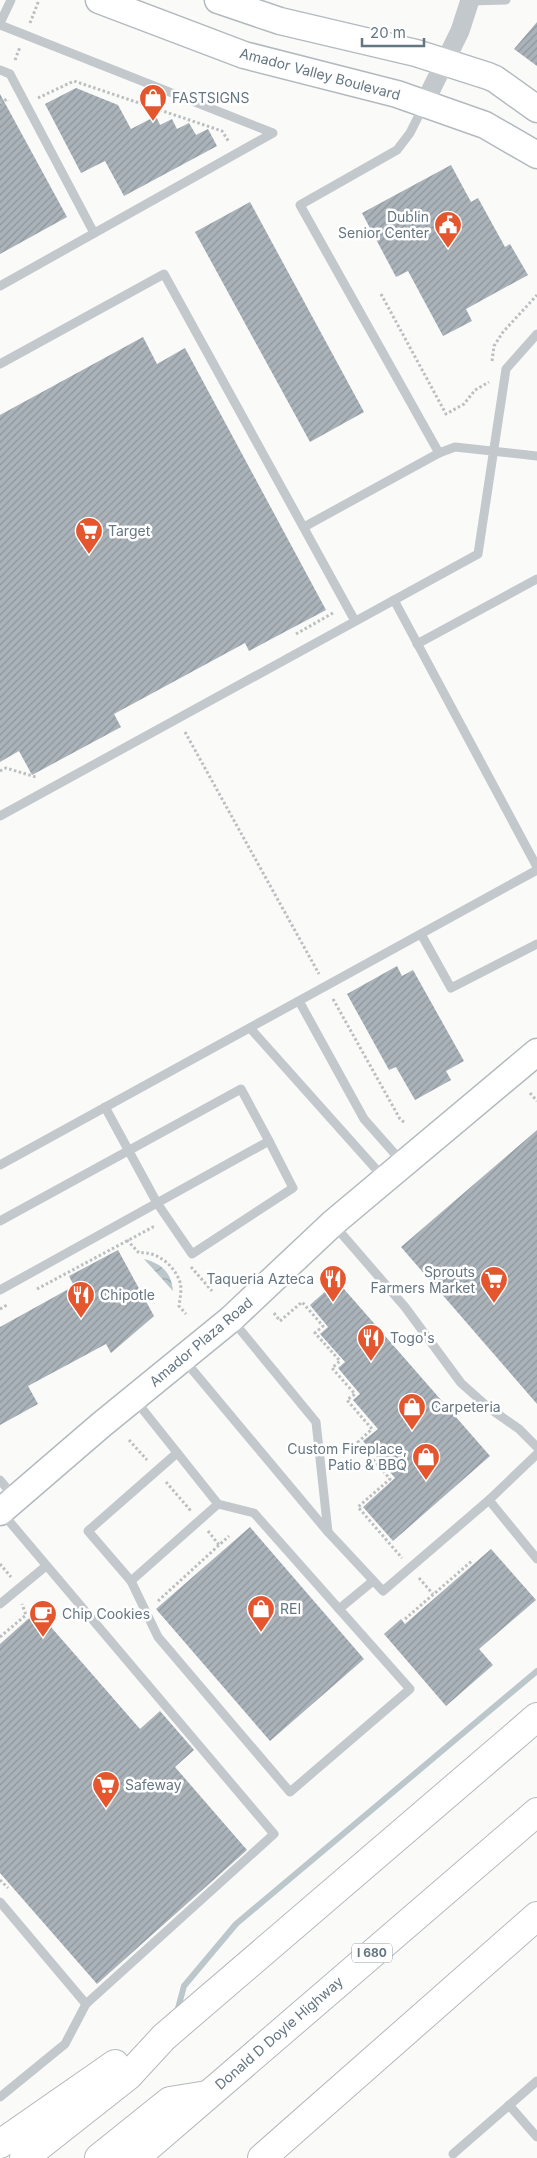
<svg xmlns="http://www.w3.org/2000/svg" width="537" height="2158" viewBox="0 0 537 2158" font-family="Inter,sans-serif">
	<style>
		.water { fill: url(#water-waves) }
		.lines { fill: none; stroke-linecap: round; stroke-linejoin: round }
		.stream { stroke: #bbc7cb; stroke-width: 6 }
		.building { fill: url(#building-hatch) }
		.secondary-casing { stroke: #b3babf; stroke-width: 29 }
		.highway-casing { stroke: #b4b9bd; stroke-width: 30 }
		.path { stroke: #bbbfc2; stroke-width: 3; stroke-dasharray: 2.5 2.5; stroke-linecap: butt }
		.lane { stroke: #c3c8cc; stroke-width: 9 }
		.street { stroke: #c3c8cc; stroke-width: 19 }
		.secondary { stroke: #fff; stroke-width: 26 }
		.highway { stroke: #fff; stroke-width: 28 }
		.labels { text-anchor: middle; stroke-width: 5; stroke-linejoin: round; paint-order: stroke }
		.shield { fill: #fff; stroke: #939fa8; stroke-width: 1 }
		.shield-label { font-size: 12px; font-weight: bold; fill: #657683 }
		.street-label { font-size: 14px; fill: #657683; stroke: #fff }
		.poi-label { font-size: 14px; fill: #657683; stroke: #fff; text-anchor: start }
	</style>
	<defs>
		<pattern id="water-waves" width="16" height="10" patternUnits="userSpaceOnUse" patternTransform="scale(1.25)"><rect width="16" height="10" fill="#bbc7cb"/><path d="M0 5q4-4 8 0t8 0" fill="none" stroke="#9ca6aa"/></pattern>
		<pattern id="building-hatch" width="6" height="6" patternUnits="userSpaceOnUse" patternTransform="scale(1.25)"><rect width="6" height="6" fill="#aab3b9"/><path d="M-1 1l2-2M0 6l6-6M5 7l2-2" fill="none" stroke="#8e969c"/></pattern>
	</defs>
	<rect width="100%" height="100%" fill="#fafaf8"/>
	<path class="water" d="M144 1259C162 1264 171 1272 173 1291Z"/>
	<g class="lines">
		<path class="stream" d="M177 2012 184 1986 236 1924 537 1671"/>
	</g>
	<g class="building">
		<path d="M537 22V66L514 49Z"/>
		<path d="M76 88 118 105 131 129 156 116 160 125 172 119 177 129 189 123 196 135 208 129 217 146 124 196 105 161 81 173 45 104Z"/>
		<path d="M0 94 67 217 0 254Z"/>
		<path d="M451 165 471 202 478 198 505 247 510 244 528 275 466 309 472 321 443 336 408 271 396 277 362 213Z"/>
		<path d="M250 202 364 412 310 442 195 232Z"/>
		<path d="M143 337 157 364 185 348 326 610 249 651 245 643 114 714 121 727 32 775 19 751 0 762V415Z"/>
		<path d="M397 966 402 976 413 970 464 1061 446 1071 451 1080 415 1100 396 1067 389 1070 347 994Z"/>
		<path d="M537 1130V1404L401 1247Z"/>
		<path d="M118 1250 154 1316 111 1353 106 1344 28 1386 38 1404 0 1425V1327L74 1286 69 1276Z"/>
		<path d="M337 1281 490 1456 393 1541 363 1507 395 1478 363 1441 378 1429 353 1400 360 1394 338 1368 345 1362 320 1334 328 1327 310 1305Z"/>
		<path d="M250 1527 364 1659 270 1741 156 1609Z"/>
		<path d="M491 1549 536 1600 479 1649 493 1665 446 1706 384 1634 401 1619 405 1624Z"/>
		<path d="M37 1611 140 1729 160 1711 194 1750 175 1767 247 1850 97 1984 0 1873V1644Z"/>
	</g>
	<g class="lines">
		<defs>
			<g id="secondary">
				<path d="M99 0 244 55 397 94 485 125 537 155"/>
				<path d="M218 0 280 21 416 53 488 76 495 79 537 109"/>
				<path d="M0 1512 101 1425 231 1319 333 1223 537 1052"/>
			</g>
			<g id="highway">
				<path d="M0 2144 115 2064"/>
				<path d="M24 2158 128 2076 164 2037 537 1717"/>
				<path d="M99 2158 170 2101 207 2095"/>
				<path d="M135 2158 537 1812"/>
				<path d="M262 2158 537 1916"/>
			</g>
		</defs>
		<use href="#secondary" class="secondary-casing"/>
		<use href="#highway" class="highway-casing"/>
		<g class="path">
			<path d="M30 23 39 0"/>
			<path d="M15 60 20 47"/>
			<path d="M38 98 74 81 222 131 229 142"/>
			<path d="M0 103 7 99 8 101"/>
			<path d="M381 294 446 414 464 404 475 390 489 382"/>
			<path d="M492 361 494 346 503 332 537 295"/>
			<path d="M296 634 333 613"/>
			<path d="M185 732 319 974"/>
			<path d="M0 771 6 768 36 777"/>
			<path d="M333 999 400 1119 405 1123"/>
			<path d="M530 1093 537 1101"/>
			<path d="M127 1240 139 1253C157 1251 174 1265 180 1282 182 1289 180 1298 179 1306L186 1314"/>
			<path d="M191 1267 212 1291"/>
			<path d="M37 1289 153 1227 155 1228"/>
			<path d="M0 1309 7 1305"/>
			<path d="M274 1313 280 1321 302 1302 323 1326 315 1333 340 1361 332 1368 355 1394 347 1400 372 1429 358 1442 390 1479 358 1507 402 1558"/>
			<path d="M129 1440 147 1460"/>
			<path d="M166 1482 191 1511"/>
			<path d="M208 1531 219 1545"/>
			<path d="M0 1564 11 1577"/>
			<path d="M419 1578 433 1594"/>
			<path d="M158 1601 229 1536"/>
			<path d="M405 1619 473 1560"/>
			<path d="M0 1637 26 1615 22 1604"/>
			<path d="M0 1880 8 1888"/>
		</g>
		<g class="lane">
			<path d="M470 1 506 0"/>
			<path d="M0 23 11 0"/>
			<path d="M0 25 273 133 0 286"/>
			<path d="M0 70 10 74 94 233"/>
			<path d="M423 107 410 133 397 150 300 205 439 453"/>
			<path d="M0 364 164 274 355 621"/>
			<path d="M304 527 439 453 455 447 537 456"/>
			<path d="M394 600 537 867"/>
			<path d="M417 644 537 579"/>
			<path d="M0 816 478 554 506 369 537 334"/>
			<path d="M421 934 451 988 537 944"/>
			<path d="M299 1001 364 1119 402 1162"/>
			<path d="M250 1028 383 1177"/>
			<path d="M105 1107 157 1203 192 1254 293 1188 269 1141"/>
			<path d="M0 1165 537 870"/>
			<path d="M0 1221 241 1089 269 1141 0 1290"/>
			<path d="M334 1225 405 1307 461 1383 489 1408 519 1429 537 1447"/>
			<path d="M233 1321 316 1422 328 1532"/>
			<path d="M185 1361 328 1532 383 1591 489 1500 537 1559"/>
			<path d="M177 1453 88 1531 131 1581 218 1504"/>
			<path d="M0 1480 14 1497"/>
			<path d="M489 1500 537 1454"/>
			<path d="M131 1581 158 1637 290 1792 410 1689 254 1513 218 1504 136 1401"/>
			<path d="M0 1604 46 1566"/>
			<path d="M339 1609 373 1581"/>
			<path d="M0 1902 86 2004"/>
			<path d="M0 2097 65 2044 86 2004 274 1834 3 1514"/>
			<path d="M509 2105 537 2137"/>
			<path d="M453 2154 537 2081"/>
		</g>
		<path class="street" d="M424 104 460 31 470 0"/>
		<use href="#secondary" class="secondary"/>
		<use href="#highway" class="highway"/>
	</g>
	<defs>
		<symbol id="shop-pin" viewBox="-11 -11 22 30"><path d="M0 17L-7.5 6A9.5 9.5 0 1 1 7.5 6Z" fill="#e4572e" stroke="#fff"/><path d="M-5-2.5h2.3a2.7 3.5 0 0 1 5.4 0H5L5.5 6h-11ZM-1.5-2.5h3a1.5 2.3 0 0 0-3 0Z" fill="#fff"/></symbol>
		<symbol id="civic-pin" viewBox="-11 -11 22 30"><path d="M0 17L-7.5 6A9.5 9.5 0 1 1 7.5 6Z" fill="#e4572e" stroke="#fff"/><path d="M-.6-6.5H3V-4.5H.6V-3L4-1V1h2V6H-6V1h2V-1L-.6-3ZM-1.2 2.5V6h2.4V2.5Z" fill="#fff"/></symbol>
		<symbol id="supermarket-pin" viewBox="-11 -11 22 30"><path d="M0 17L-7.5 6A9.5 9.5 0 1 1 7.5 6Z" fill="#e4572e" stroke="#fff"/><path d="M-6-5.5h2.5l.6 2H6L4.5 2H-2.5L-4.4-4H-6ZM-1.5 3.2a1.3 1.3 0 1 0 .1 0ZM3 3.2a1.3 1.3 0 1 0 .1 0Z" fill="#fff"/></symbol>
		<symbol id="restaurant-pin" viewBox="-11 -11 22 30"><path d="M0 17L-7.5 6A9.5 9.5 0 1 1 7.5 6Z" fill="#e4572e" stroke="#fff"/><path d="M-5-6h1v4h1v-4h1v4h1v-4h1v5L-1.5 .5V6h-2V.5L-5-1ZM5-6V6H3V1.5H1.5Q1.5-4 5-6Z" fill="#fff"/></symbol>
		<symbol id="cafe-pin" viewBox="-11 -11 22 30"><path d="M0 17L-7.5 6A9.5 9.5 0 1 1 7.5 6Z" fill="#e4572e" stroke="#fff"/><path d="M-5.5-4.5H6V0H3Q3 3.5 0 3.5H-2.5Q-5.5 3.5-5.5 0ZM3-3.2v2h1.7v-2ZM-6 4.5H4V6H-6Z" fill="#fff"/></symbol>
	</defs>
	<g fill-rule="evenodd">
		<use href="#shop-pin" x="137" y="82" width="32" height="43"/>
		<use href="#civic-pin" x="432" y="209" width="32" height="43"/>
		<use href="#supermarket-pin" x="73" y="515" width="32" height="43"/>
		<use href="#restaurant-pin" x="317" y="1263" width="32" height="43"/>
		<use href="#supermarket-pin" x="478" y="1264" width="32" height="43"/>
		<use href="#restaurant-pin" x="65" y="1279" width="32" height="43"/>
		<use href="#restaurant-pin" x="355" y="1322" width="32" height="43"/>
		<use href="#shop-pin" x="396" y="1391" width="32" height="43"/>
		<use href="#shop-pin" x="410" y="1441" width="32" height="43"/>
		<use href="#shop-pin" x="245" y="1593" width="32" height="43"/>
		<use href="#cafe-pin" x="27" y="1598" width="32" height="43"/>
		<use href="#supermarket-pin" x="90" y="1769" width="32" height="43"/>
	</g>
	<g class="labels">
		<rect class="shield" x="352" y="1943.5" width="40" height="19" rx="4"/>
		<g class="shield-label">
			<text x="372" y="1957">I 680</text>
		</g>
		<g class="street-label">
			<text transform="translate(320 74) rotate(15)" y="5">Amador Valley Boulevard</text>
			<text transform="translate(201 1342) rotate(-40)" y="5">Amador Plaza Road</text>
			<text transform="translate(279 2033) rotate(-41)" y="5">Donald D Doyle Highway</text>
		</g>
		<g class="poi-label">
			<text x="172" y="103">FASTSIGNS</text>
			<text x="429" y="222" text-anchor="end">Dublin<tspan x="429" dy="16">Senior Center</tspan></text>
			<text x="108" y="536">Target</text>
			<text x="475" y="1277" text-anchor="end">Sprouts<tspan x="475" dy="16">Farmers Market</tspan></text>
			<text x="314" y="1284" text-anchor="end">Taqueria Azteca</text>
			<text x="100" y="1300">Chipotle</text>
			<text x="390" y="1343">Togo's</text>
			<text x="431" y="1412">Carpeteria</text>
			<text x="407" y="1454" text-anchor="end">Custom Fireplace,<tspan x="407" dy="16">Patio &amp; BBQ</tspan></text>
			<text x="280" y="1614">REI</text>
			<text x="62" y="1619">Chip Cookies</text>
			<text x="125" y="1790">Safeway</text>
		</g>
	</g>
	<path d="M362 38v8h62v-8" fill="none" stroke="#657683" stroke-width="2.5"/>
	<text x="370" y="38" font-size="15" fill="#657683" stroke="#ffffff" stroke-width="4" paint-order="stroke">20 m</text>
</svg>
